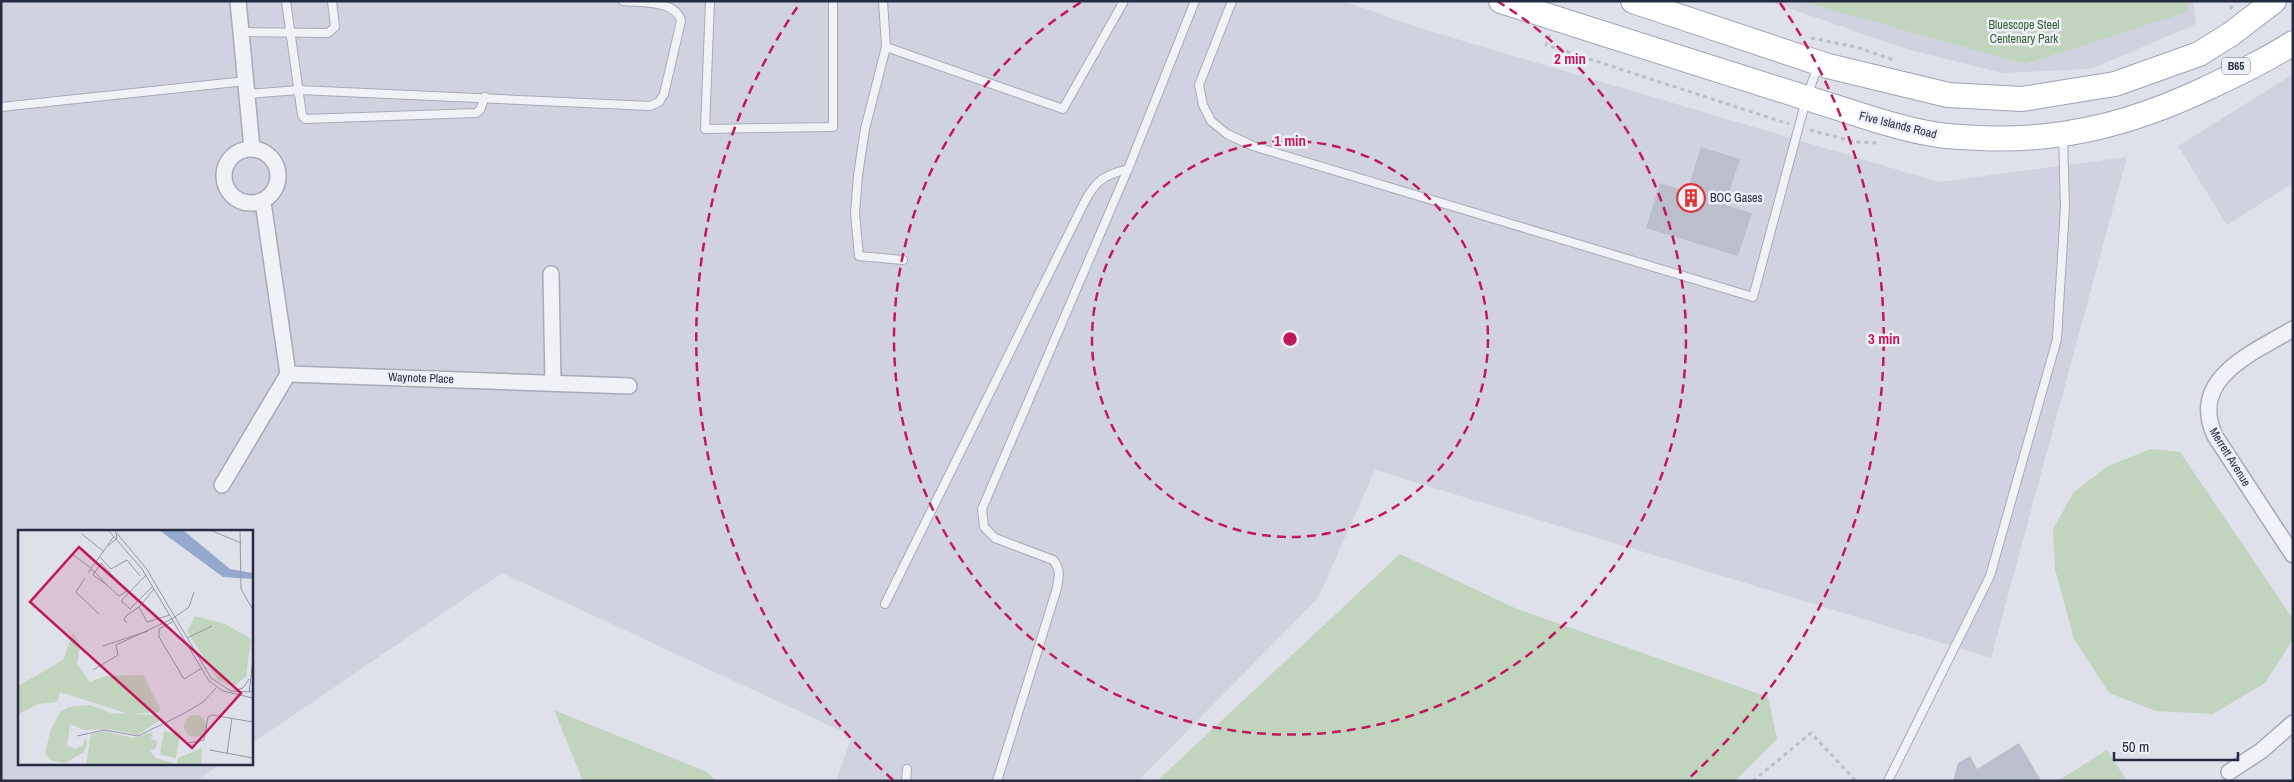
<svg xmlns="http://www.w3.org/2000/svg" width="2294" height="782" viewBox="0 0 2294 782" font-family="'Archivo Narrow',sans-serif">
	<style>
		.built { fill: #d0d3df }
		.green { fill: #c1d4be }
		.building { fill: #bbbfcd }
		.lines { fill: none; stroke-linecap: round; stroke-linejoin: round }
		.service-casing { stroke: #a6abb7; stroke-width: 10 }
		.minor-casing { stroke: #a6abb7; stroke-width: 18 }
		.primary-casing { stroke: #9ca3b6; stroke-width: 26 }
		.path { stroke: #bcbfc8; stroke-width: 3; stroke-dasharray: 4 4; stroke-linecap: butt }
		.service { stroke: #f1f2f7; stroke-width: 8 }
		.minor { stroke: #f1f2f7; stroke-width: 15 }
		.primary { stroke: #fff; stroke-width: 24 }
		.ring { fill: none; stroke: #c2185b; stroke-width: 2.5; stroke-dasharray: 9 6 }
		.labels { text-anchor: middle; stroke-width: 5; stroke-linejoin: round; paint-order: stroke }
		.shield { fill: #eef0f7; stroke: #616778; stroke-width: 1 }
		.shield-label { font-size: 11px; font-weight: bold; fill: #252c42 }
		.park-label { font-size: 12px; fill: #345f31; stroke: #eef0f7 }
		.street-label { font-size: 12px; fill: #252c42; stroke: #eef0f7 }
		.poi-label { font-size: 12px; fill: #252c42; stroke: #eef0f7; text-anchor: start }
		.inset-road { fill: none; stroke: #9499a6; stroke-width: 1 }
		.view { fill: #c2185b; fill-opacity: 0.15; stroke: #c2185b; stroke-width: 2.5 }
		.inset-edge { fill: none; stroke: #252c42; stroke-width: 2.5 }
		.centre { fill: #c2185b; stroke: #eef0f7; stroke-width: 2.5 }
		.ring-label { font-size: 15px; text-anchor: middle; font-weight: bold; fill: #c2185b; stroke: #eef0f7; stroke-width: 5; stroke-linejoin: round; paint-order: stroke }
	</style>
	<rect width="100%" height="100%" fill="#dee1e9"/>
	<g class="built">
		<path d="M1 1H1343L1423 29 1939 182 2127 157 1991 658 1375 470 1318 598 1138 781H836L852 736 502 573 251 744V531H19V763H222L197 781H1Z"/>
		<path d="M1768 1H2193L2196 24 2091 69 2002 73 1910 50Z"/>
		<path d="M2293 74V183L2227 225 2178 146Z"/>
	</g>
	<g class="green">
		<path d="M1800 1H2189L2187 12 2025 64Z"/>
		<path d="M2151 449 2180 452 2293 619V639L2265 683 2213 714 2156 711 2109 693 2074 639 2055 569 2053 529 2074 492 2108 466Z"/>
		<path d="M1400 554 1517 609 1768 697 1777 739 1735 781H1157Z"/>
		<path d="M554 710 707 772 716 781H583Z"/>
		<path d="M2107 750 2127 781H2058Z"/>
	</g>
	<g class="building">
		<path d="M1701 147 1740 159 1725 205 1752 213 1738 256 1646 228 1660 183 1687 191Z"/>
		<path d="M2019 743 2041 781H1953L1958 763 1970 756 1977 769Z"/>
	</g>
	<g class="lines">
		<defs>
			<g id="service">
				<path d="M286 1 302 115 305 119 476 113 480 110 485 97"/>
				<path d="M710 1 705 129 833 127V1"/>
				<path d="M883 1 886 47 1063 109 1124 1"/>
				<path d="M1232 1 1199 85 1203 105 1211 121 1227 134 1253 146 1753 297 1806 100 1818 65"/>
				<path d="M241 32 328 33 335 27 332 1"/>
				<path d="M886 47 865 129 858 175 855 213 859 256 903 260"/>
				<path d="M247 94 299 90 650 106 659 102 664 94 681 21C676 0 642 3 623 1"/>
				<path d="M1 107 246 81"/>
				<path d="M885 604 1085 201C1097 179 1105 175 1128 169"/>
				<path d="M906 781 907 769"/>
				<path d="M997 781 1057 588C1059 576 1061 569 1053 560L995 538 984 527 982 509 1128 169 1195 1"/>
				<path d="M1888 781 1990 576 2057 339 2065 207 2063 136"/>
			</g>
			<g id="minor">
				<path d="M238 1 252 148"/>
				<circle cx="251" cy="176" r="27"/>
				<path d="M263 202 288 374 629 386"/>
				<path d="M551 274 553 383"/>
				<path d="M2293 329C2253 353 2188 378 2215 436L2293 555"/>
				<path d="M222 485 288 374"/>
				<path d="M2229 772 2261 751 2293 723"/>
			</g>
			<g id="primary">
				<path d="M1501 1 1876 120C1893 125 1910 130 1927 133 1945 137 1963 137 1980 138 2061 142 2133 123 2205 89 2235 75 2265 61 2293 43"/>
				<path d="M1633 1 1828 66 1948 95 2022 99 2115 84 2199 54 2231 34 2274 1"/>
			</g>
		</defs>
		<use href="#service" class="service-casing"/>
		<use href="#minor" class="minor-casing"/>
		<use href="#primary" class="primary-casing"/>
		<g class="path">
			<path d="M2230 9 2235 1"/>
			<path d="M1550 35 1546 45 1789 124"/>
			<path d="M1811 38 1856 47 1894 60"/>
			<path d="M1810 130 1855 142 1879 143"/>
			<path d="M1753 781 1811 733 1856 781"/>
		</g>
		<use href="#service" class="service"/>
		<use href="#minor" class="minor"/>
		<use href="#primary" class="primary"/>
	</g>
	<g class="ring">
		<circle cx="1290" cy="339" r="198"/>
		<path d="M1497 1A396 396 0 1 1 1083 1"/>
		<path d="M893 780A594 594 0 0 1 800 3M1780 3A594 594 0 0 1 1687 780"/>
	</g>
	<defs>
		<symbol id="building-ring" viewBox="-11 -11 22 22"><circle r="9.5" fill="#eef0f7" stroke="#dd3437" stroke-width="1.5"/><path d="M-4-6H4V6H1V3H-1V6H-4ZM-2.5-4.3h1.7v1.8h-1.7ZM.8-4.3h1.7v1.8H.8ZM-2.5-1h1.7V.8h-1.7ZM.8-1h1.7V.8H.8Z" fill="#dd3437"/></symbol>
	</defs>
	<g fill-rule="evenodd">
		<use href="#building-ring" x="1675" y="182" width="32" height="32"/>
	</g>
	<g class="labels">
		<rect class="shield" x="2222" y="57.5" width="28" height="17" rx="4"/>
		<g class="shield-label">
			<text x="2236" y="70">B65</text>
		</g>
		<g class="park-label">
			<text x="2024" y="29">Bluescope Steel<tspan x="2024" dy="14">Centenary Park</tspan></text>
		</g>
		<g class="street-label">
			<text transform="translate(1898 125) rotate(14)" y="4">Five Islands Road</text>
			<text transform="translate(421 378) rotate(2)" y="4">Waynote Place</text>
			<text transform="translate(2230 457) rotate(58)" y="4">Merrett Avenue</text>
		</g>
		<g class="poi-label">
			<text x="1710" y="202">BOC Gases</text>
		</g>
	</g>
	<g transform="translate(18 530)">
		<rect width="235" height="235" fill="#dee1e9"/>
		<path d="M177 86 207 94 233 109 228 146 215 157 200 150 169 101ZM55 102 62 116 59 134 72 152 87 146 125 145 142 179 140 182 113 184 137 185 141 191 119 205 89 199 66 200 52 194 49 216 57 219 65 215 67 206 69 214 66 222 47 233 32 230 27 223 32 202 42 182 51 177 72 175 93 183 111 184 42 162 39 172 20 174 0 184V156L45 130ZM166 196a11 11 0 1 1 22 0a11 11 0 1 1-22 0ZM86 201 115 208 135 202 133 209 139 211 138 218 132 221 138 228 159 234 160 228 184 218 183 235H68L73 204ZM146 201 162 204 158 228 142 225Z" fill="#c1d4be"/>
		<path d="M141 0H165L212 39 235 43V49L205 47Z" fill="#95a9ce"/>
		<path class="inset-road" d="M90 0 124 39 191 151 205 161 235 168M96 0 128 38 193 148 213 161 235 162M192 0 223 13M222 0 223 59 235 80M64 4 86 22M90 16 99 8 98 3M54 24 73 38M82 27 93 39M73 39 77 42 89 55 101 66 109 61 83 33 77 42 75 44V45L89 55M93 39 109 30 122 46M70 43 96 6M128 45 103 71 112 79 135 56M67 48 58 62 81 84M136 59 121 77 129 92 152 85M156 91 141 99V107L166 149 184 138M109 93 106 90 108 86 121 77M169 108 194 96M85 116 130 101M75 140 100 125 98 115 154 89 171 77 176 62M218 160 225 158 231 149M231 162 235 130M59 206 86 200 120 206 165 184 185 172 198 158M170 213 186 210 190 187 194 185 235 192M192 220 235 228M209 224 214 188"/>
		<path class="view" d="M61 17 223 163 174 218 12 72Z"/>
		<rect width="235" height="235" class="inset-edge"/>
	</g>
	<circle cx="1290" cy="339" r="8" class="centre"/>
	<g class="ring-label">
		<text x="1570" y="64">2 min</text>
		<text x="1290" y="146">1 min</text>
		<text x="1884" y="344">3 min</text>
	</g>
	<rect width="2294" height="782" fill="none" stroke="#252c42" stroke-width="5"/>
	<path d="M2114 752v8h124v-8" fill="none" stroke="#252c42" stroke-width="2.5"/>
	<text x="2122" y="752" font-size="15" fill="#252c42" stroke="#eef0f7" stroke-width="4" paint-order="stroke">50 m</text>
</svg>
